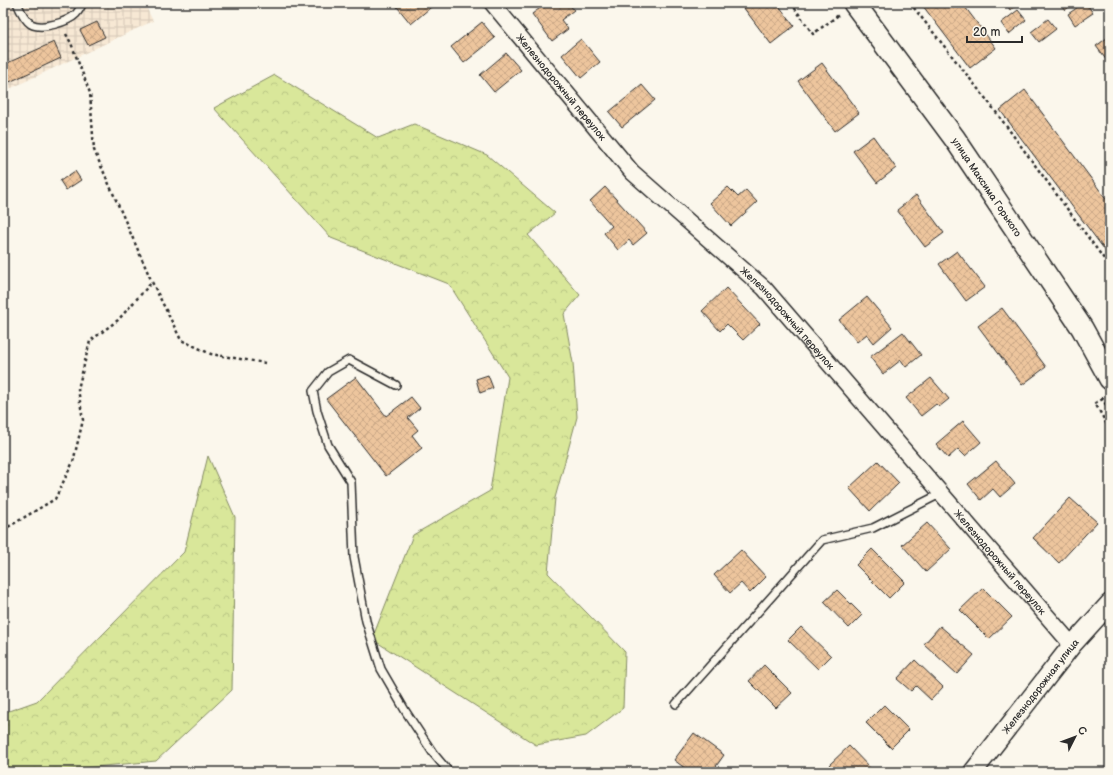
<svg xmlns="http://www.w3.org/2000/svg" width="1113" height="775" viewBox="0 0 1113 775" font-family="'Balsamiq Sans',sans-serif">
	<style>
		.industrial { fill: url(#industrial-grid) }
		.forest { fill: url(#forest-crowns); stroke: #828962 }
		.building { fill: url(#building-cross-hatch); stroke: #2b2b2b }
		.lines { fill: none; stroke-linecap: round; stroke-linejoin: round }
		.service-casing { stroke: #2b2b2b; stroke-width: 10 }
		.minor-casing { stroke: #2b2b2b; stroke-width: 18 }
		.tertiary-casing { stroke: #2b2b2b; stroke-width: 21 }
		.secondary-casing { stroke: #2b2b2b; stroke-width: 24 }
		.path { stroke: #2b2b2b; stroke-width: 2.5; stroke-dasharray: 3 3; stroke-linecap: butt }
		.service { stroke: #fbf7ec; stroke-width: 7 }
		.minor { stroke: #fbf7ec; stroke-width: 15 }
		.tertiary { stroke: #fbf7ec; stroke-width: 18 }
		.secondary { stroke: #fbf7ec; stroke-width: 21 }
		.rail-casing { stroke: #2b2b2b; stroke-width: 4.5 }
		.rail { stroke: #fbf7ec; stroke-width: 3; stroke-dasharray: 9; stroke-linecap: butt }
		.labels { text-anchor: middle; stroke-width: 3; stroke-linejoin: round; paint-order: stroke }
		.street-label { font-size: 10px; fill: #2b2b2b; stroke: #fbf7ec }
	</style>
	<defs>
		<pattern id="industrial-grid" width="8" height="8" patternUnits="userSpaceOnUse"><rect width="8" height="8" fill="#f7e8d4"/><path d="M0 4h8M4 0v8" fill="none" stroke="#d4c7b6"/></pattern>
		<pattern id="forest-crowns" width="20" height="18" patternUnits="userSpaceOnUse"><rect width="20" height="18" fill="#d9e79a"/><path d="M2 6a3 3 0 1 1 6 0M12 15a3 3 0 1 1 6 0" fill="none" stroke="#bac685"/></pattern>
		<pattern id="building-cross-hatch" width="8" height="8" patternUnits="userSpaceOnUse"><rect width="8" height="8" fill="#edc59d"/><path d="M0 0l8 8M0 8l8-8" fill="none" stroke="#cba987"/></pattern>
	</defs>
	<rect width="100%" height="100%" fill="#fbf7ec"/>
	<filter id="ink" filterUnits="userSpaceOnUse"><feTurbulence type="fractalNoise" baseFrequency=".025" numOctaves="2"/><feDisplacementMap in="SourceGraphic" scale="8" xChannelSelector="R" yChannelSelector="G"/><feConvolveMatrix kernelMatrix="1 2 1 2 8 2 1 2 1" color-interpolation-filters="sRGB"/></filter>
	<g filter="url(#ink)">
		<path class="industrial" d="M3 3H144L153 21 3 92Z"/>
		<g class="forest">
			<path d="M275 75 378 138 414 124 487 155 555 213 528 235 580 295 564 314 573 363 577 417 555 498 548 573 625 652 623 708 586 736 536 745 372 639 413 535 490 491 508 377 449 284 331 238 214 108Z"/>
			<path d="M208 456 235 517 232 690 156 761 42 772H3V713L37 701 184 552Z"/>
		</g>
		<g class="building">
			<path d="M394 3H436L411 24Z"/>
			<path d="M547 3H568L574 10 561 20 568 29 552 41 532 14Z"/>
			<path d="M740 3H777L794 26 771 44Z"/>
			<path d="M927 3H962L996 48 970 68 923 6Z"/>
			<path d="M1006 3H1022L1010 10Z"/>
			<path d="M1060 3H1075L1065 10Z"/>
			<path d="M1084 3H1086L1093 13 1075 25 1068 14Z"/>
			<path d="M1018 10 1026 20 1009 34 1001 23Z"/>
			<path d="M1048 19 1056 29 1039 42 1031 32Z"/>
			<path d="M97 22 105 37 88 45 80 30Z"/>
			<path d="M482 22 495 38 464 63 451 47Z"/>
			<path d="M1107 38 1110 42V65L1096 46Z"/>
			<path d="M581 39 600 62 581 78 562 55Z"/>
			<path d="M54 42 61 58 3 85V65Z"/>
			<path d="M506 53 521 70 494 92 480 75Z"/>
			<path d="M822 63 859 113 835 131 798 81Z"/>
			<path d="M642 85 655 100 622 127 609 112Z"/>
			<path d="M1025 90 1110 204V251L1107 253 1000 110Z"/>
			<path d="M873 136 896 168 877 183 853 151Z"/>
			<path d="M75 171 81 180 66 190 60 181Z"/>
			<path d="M605 187 647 233 633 245 629 240 618 250 604 233 612 226 590 201Z"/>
			<path d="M728 187 738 197 746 190 757 202 731 226 710 203Z"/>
			<path d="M916 195 944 233 925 247 897 210Z"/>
			<path d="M957 251 985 287 966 301 939 264Z"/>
			<path d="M726 288 760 324 743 340 727 324 720 331 702 311Z"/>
			<path d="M867 297 892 327 874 343 867 334 857 342 839 320Z"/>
			<path d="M1002 308 1046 367 1022 385 978 326Z"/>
			<path d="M903 332 921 355 906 367 901 360 883 374 870 357Z"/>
			<path d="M488 375 493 388 480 393 476 379Z"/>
			<path d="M356 377 386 416 411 397 420 408 408 418 418 430 412 435 422 448 386 476 326 399Z"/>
			<path d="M931 378 949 399 939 407 936 404 921 416 906 398Z"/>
			<path d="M963 421 981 442 965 456 958 449 948 458 936 444Z"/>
			<path d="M878 461 899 483 870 511 849 488Z"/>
			<path d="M996 461 1015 484 1000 497 993 489 981 500 968 484Z"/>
			<path d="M1070 498 1097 522 1059 563 1033 538Z"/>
			<path d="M927 523 951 549 926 572 902 545Z"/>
			<path d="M872 549 905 582 889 598 856 565Z"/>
			<path d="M741 550 766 577 750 593 741 583 730 593 714 575Z"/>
			<path d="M983 588 1012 617 989 639 960 610Z"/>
			<path d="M837 590 862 615 849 628 824 602Z"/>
			<path d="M940 626 974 655 957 674 924 644Z"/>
			<path d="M801 627 831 656 818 669 788 640Z"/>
			<path d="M915 660 943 687 931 700 916 686 911 691 897 679Z"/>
			<path d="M764 665 792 693 776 708 749 681Z"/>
			<path d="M884 705 909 730 891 748 866 723Z"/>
			<path d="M694 733 724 755 712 772H690L674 760Z"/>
			<path d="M849 746 871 769 868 772H836L829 765Z"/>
		</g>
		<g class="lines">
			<defs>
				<g id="service">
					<path d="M17 3C20 10 25 20 31 24 42 30 68 22 76 14 79 11 81 6 83 3"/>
					<path d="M396 385 349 360 328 372 313 391 317 411 328 445 351 482 354 557 366 621 381 669 406 712 433 753 449 772"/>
					<path d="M676 704 822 540 873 528 942 493"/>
				</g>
				<g id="minor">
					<path id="s1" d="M492 3 632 172 764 288 1072 645"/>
				</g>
				<g id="tertiary">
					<path id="s2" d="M973 772 1072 645 1110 603"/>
				</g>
				<g id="secondary">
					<path id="s3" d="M854 3 955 139 1082 328 1110 379"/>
				</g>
			</defs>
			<use href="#service" class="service-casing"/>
			<use href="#minor" class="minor-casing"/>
			<use href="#tertiary" class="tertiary-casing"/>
			<use href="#secondary" class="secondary-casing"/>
			<g class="path">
				<path d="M791 3 813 34 840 14"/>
				<path d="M910 3 990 104 1110 267"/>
				<path d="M66 34 71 43 90 93 94 150 152 282"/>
				<path d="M1102 397 1110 413"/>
				<path d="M1103 399 1095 403 1110 430"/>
				<path d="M3 530 55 499 73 462 83 420 78 389 90 341 118 320 152 282 181 340 211 354 265 363"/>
			</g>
			<use href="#service" class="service"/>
			<use href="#minor" class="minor"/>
			<use href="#tertiary" class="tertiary"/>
			<use href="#secondary" class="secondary"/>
			<defs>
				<path id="rail" d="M1103 772 1110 767"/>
			</defs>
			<use href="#rail" class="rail-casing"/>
			<use href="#rail" class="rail"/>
		</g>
	</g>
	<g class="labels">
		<g class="street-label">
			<text dy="4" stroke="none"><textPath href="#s1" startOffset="109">Железнодорожный переулок</textPath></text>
			<text dy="4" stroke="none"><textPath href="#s3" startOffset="227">улица Максима Горького</textPath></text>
			<text dy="4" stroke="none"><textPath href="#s1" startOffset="433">Железнодорожный переулок</textPath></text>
			<text dy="4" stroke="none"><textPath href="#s1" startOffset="757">Железнодорожный переулок</textPath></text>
			<text dy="4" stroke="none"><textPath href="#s2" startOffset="109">Железнодорожная улица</textPath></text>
		</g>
	</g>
	<rect width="1113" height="775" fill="none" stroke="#fbf7ec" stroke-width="16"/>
	<rect x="8" y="8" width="1097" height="759" fill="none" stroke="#2b2b2b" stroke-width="1.5" filter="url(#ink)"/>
	<g transform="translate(1075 737) rotate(48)" stroke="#fbf7ec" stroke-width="3" paint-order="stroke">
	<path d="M0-3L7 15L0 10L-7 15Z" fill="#2b2b2b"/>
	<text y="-6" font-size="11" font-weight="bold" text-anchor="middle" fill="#2b2b2b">С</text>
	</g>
	<path d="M967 36v6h55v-6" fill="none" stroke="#2b2b2b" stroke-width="2"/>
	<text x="973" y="36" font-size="12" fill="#2b2b2b" stroke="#fbf7ec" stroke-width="3" paint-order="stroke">20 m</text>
</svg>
